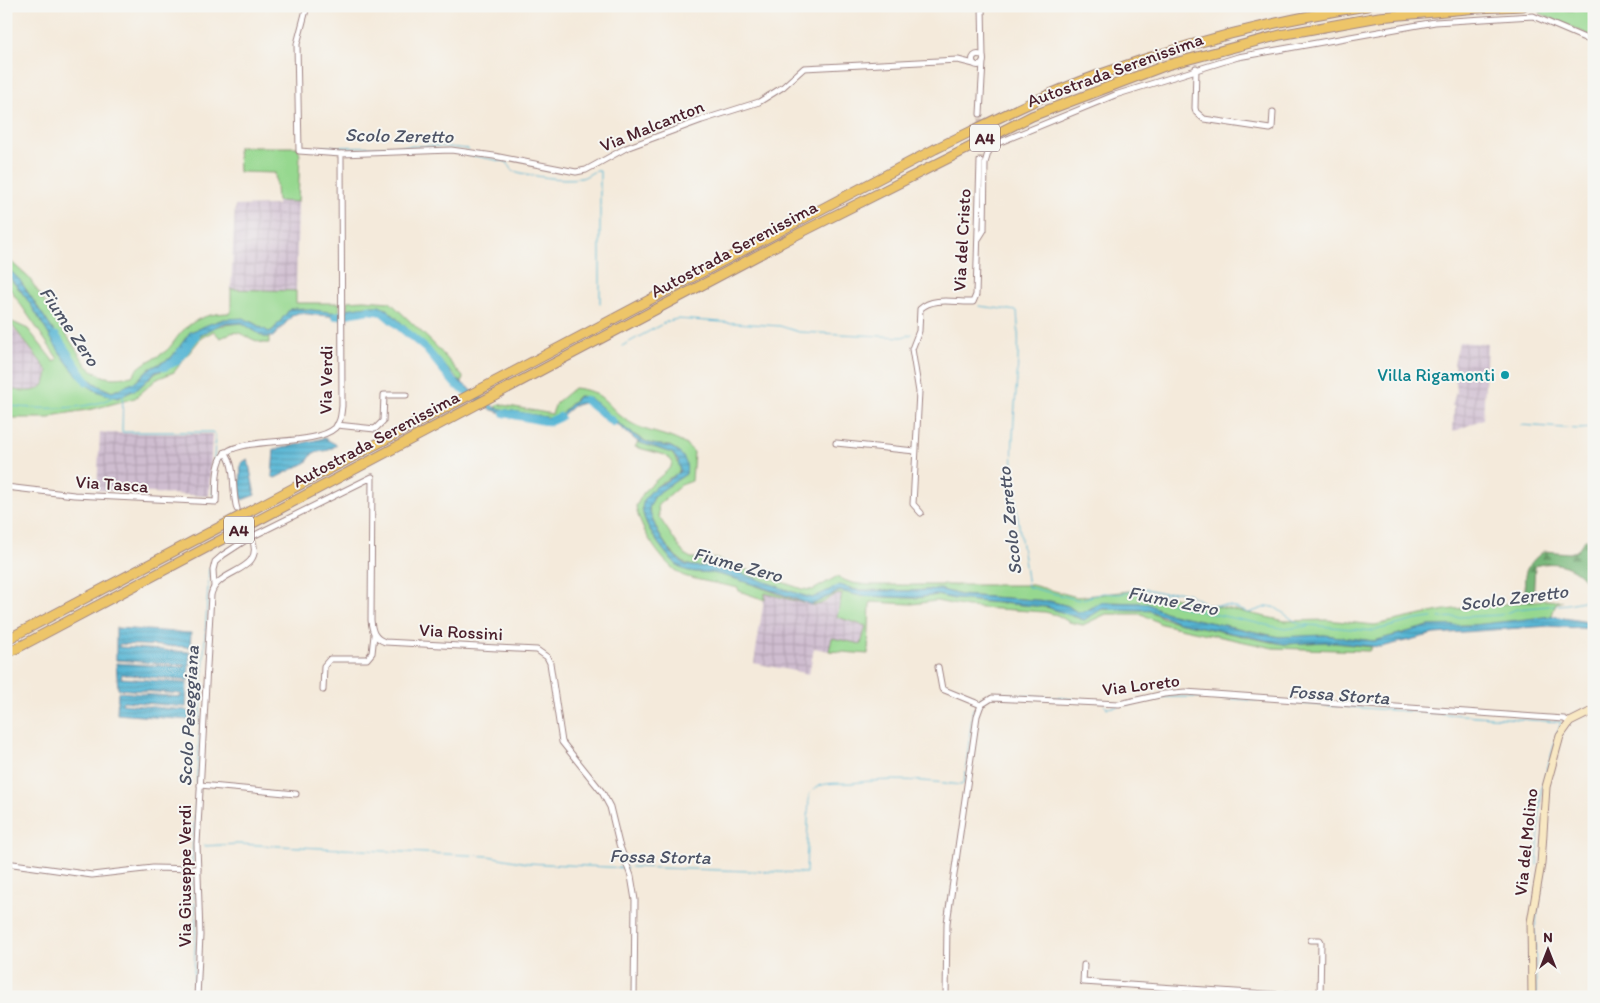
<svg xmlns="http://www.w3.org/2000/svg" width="1600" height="1003" viewBox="0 0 1600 1003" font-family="Itim,sans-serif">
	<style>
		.industrial { fill: url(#industrial-grid) }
		.green { fill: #96d88f; stroke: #707c5d }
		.forest { fill: url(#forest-firs); stroke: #616c52 }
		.water { fill: url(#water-rules); stroke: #506a80 }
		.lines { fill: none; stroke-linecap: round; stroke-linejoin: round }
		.stream { stroke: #55b5d4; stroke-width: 1 }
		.river { stroke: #55b5d4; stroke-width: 8 }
		.street-tunnel { stroke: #d2c1b8; stroke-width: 5; stroke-dasharray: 5 2.5; stroke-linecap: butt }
		.street-casing { stroke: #9f8483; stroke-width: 7 }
		.secondary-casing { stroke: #9f8483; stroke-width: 9 }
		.highway-casing { stroke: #9f8483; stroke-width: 11 }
		.street { stroke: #fff; stroke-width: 5 }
		.secondary { stroke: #f8e8c3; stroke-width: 7 }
		.highway { stroke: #edc569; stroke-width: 9 }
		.culture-dot { fill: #0f9aa8; stroke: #f6f6f2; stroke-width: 2 }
		.labels { text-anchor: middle; stroke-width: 4; stroke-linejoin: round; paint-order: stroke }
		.shield { fill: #f6f6f2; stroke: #7e6067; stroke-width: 1 }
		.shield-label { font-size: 16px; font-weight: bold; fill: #4a1f2b }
		.street-label { font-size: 18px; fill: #4a1f2b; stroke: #f6f6f2 }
		.culture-label { font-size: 18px; fill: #0d838f; stroke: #f6f6f2; text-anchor: end }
		.water-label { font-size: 19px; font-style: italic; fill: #4e5466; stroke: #f6f6f2 }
	</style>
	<defs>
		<pattern id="industrial-grid" width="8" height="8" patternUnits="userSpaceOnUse" patternTransform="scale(1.25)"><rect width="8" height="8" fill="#cfbdd0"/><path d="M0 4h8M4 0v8" fill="none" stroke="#b3a2b3"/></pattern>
		<pattern id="forest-firs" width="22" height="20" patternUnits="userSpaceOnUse" patternTransform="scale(1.25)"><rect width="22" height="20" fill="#78b87a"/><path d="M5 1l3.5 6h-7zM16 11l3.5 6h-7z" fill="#649564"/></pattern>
		<pattern id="water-rules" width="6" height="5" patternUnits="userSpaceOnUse" patternTransform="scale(1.25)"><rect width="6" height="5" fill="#55b5d4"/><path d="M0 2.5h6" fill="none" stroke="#4893ac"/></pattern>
	</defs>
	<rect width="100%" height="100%" fill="#f6f6f2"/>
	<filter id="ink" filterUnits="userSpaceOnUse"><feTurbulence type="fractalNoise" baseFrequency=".02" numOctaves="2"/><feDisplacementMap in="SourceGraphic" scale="10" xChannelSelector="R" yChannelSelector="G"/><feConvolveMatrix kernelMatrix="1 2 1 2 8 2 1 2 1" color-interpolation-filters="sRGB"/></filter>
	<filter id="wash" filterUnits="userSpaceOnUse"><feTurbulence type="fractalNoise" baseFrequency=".0096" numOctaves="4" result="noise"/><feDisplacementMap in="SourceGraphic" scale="20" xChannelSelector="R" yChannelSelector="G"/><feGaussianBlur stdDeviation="1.12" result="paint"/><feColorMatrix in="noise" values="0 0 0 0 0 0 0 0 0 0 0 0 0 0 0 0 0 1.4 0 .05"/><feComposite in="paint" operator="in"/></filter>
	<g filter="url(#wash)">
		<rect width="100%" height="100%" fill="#f4eadb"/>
		<g class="industrial">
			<path d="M277 201 298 202 296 291 231 289 235 206 277 205Z"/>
			<path d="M6 319 48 371 47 382 40 388 31 391 6 389Z"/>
			<path d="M1459 342 1487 344 1483 419 1453 432 1454 406H1452L1456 392 1454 364Z"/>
			<path d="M100 433 212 434 209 496 97 490Z"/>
			<path d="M765 593 811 605 825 603 835 595 842 594 837 617 866 626 861 644 832 638 829 651 814 648 809 674 754 663Z"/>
		</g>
		<g class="green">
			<path d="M1541 9 1594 11V37L1544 15 1540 13Z"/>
			<path d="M238 147H298L300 155 298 202 277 201 275 173 239 172Z"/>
			<path d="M6 257 29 278 87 366C104 380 111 379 132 376 142 361 150 362 163 353 170 349 174 341 179 335 193 318 210 313 231 313V289L296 291V303H340L339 313 290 309 273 330 269 332 250 321H219L191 332 171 358 147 370 137 381 112 392 99 386 82 374 19 279 6 267Z"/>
			<path d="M6 274 29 301 62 354 91 387 118 398 139 388 154 374 172 366 189 343 216 326 242 323 264 337H269V343C255 345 241 329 231 333 227 334 225 337 220 338L214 331 201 338 174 372 157 379 135 398 93 409 56 415 50 418H6V389C26 391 46 397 48 371L8 320 28 329 54 362 58 359 6 283Z"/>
			<path d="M364 300 390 302 436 346 463 377 462 383 388 310C374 304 361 307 347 309V301Z"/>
			<path d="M574 388C608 391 606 409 631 423 651 435 678 434 694 452L692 481 681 485 658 505 659 517 684 554 691 558 716 559 802 589 813 590 836 577 852 583 869 585H1032L1077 597 1129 591 1153 594 1163 598 1168 596 1285 621 1327 620 1375 625 1445 610 1544 600 1563 601 1556 603 1551 618 1474 625 1429 626 1374 641 1324 635 1295 638 1279 637 1167 613 1145 603 1102 602 1084 612H1077L1068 606 1050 601 960 595 939 589 913 591 855 590C838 580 828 593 812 598 780 590 749 574 717 567 706 565 693 569 683 562 666 550 654 528 649 508L655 495 686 474 678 451 670 446 651 444 638 437 619 425 596 403 578 396 556 419 496 408 498 404 552 414 556 403Z"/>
			<path d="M638 442 672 453 680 466 678 474C665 480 646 490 643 506 639 521 669 561 682 568 693 574 705 571 716 573 746 581 774 593 803 603L765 593V600L739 591 738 588C727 585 689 579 682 575 663 565 638 527 636 506L645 490 671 467 672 461 665 455 635 447Z"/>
			<path d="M840 591 861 596 915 598 937 595 954 599 1047 607 1084 620 1102 609 1148 610 1163 618 1178 622 1266 641 1284 644 1326 642 1372 647 1369 651 1273 648 1161 624 1142 614H1106L1083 625 1069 622 1057 615 1045 612 967 607 936 601 912 604 870 602 868 654 829 651 832 638 861 644 866 626 837 617 842 594C830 593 825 607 811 605Z"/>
		</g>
		<path class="forest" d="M1585 539 1594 540V593C1582 570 1561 558 1535 566L1533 601 1526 602C1524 574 1521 569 1544 551L1569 553 1577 551Z"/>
		<g class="water">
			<path d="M6 267 19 279 82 374 99 386 112 392 137 381 147 370 171 358 190 332 212 323 224 319 244 318 269 332 273 330 290 309 295 308 339 313V317L298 313 293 315 273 337H264L242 323 222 324 209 330 189 343 172 366 154 373 139 388 118 398C107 395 95 392 86 384 52 353 39 306 6 274Z"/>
			<path d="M367 306H379L388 310 437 357 455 378 496 408 556 419 579 396C598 397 607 416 622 426 630 432 641 441 652 444 661 446 669 444 677 451 685 457 688 464 686 474L655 495 649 508C654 528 666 551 683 563 693 569 707 565 717 567 746 573 774 586 802 595L812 598 840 585 855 590 913 591 939 589 960 595 1050 601 1068 606 1077 612H1084L1102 602 1146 603 1167 613 1279 637 1324 635 1374 641 1429 626 1474 625 1552 616 1594 623V629L1549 626 1434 634 1381 647 1326 642 1284 644 1178 622 1148 610 1102 609 1084 620 1047 607 954 599 937 595 915 598 861 596 840 591 811 605C780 593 749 582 717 574 706 571 694 574 683 569 669 562 637 518 643 503 652 483 670 483 680 471L678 460 672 453 638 442 595 406 586 402 573 406 555 422 505 414 492 410 478 401 457 385 426 349 386 312 372 309 346 315V309Z"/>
			<path d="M324 438 337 445 329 450 313 453 307 462 275 478 272 476 274 450Z"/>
			<path d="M248 459 255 495 242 500 240 489 241 463Z"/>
			<path d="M116 628 191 633 190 647 119 644V647L190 652 188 681 122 674 121 678 187 683 186 707 123 701 122 704 185 710 190 713 189 720 117 714 118 692 181 697V694L118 689 116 663 184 667 185 665 116 660Z"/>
		</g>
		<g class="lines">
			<g class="stream">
				<path d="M321 147 437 146 468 149V151"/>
				<path d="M469 155 507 162 513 171C533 176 560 181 581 178 588 177 592 170 600 171V304"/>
				<path d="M979 306 1017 311C1021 352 1015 395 1013 436 1010 485 1022 539 1028 587L1079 600 1103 593 1119 594 1145 589 1164 593 1178 591 1189 594 1208 605 1230 606 1249 613 1269 606 1276 608 1299 624 1372 631 1416 620 1432 618"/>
				<path d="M622 346 668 321 677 319 780 326 799 332 902 337 912 334"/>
				<path d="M123 394 122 432H212L215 434 213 496"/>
				<path d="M6 405C31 410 93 411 114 396"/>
				<path d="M1521 425 1578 429 1594 428"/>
				<path d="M1164 594V600L1185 608 1285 629 1309 626"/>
				<path d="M1439 618 1500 615 1517 609 1568 604 1592 599"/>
				<path d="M1162 697H1208L1561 722 1541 790 1537 865"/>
				<path d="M976 701 993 693 1075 699"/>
				<path d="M1104 705 1107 708 1119 706"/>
				<path d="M1128 705 1148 700"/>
				<path d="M204 846 238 844 488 856 527 863 627 868"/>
				<path d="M192 864 209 569"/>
				<path d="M631 867 806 873 809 795C817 780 838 784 852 783 890 778 924 780 961 785L964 783 973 709"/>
				<path d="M193 997 196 924 193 876"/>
				<path d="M1536 997 1535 927 1544 865"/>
			</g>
			<g class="river">
				<path d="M336 316 369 310 382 312 426 349 455 384 466 392"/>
				<path d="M56 336 87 382"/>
				<path d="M164 367 177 361 196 336"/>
				<path d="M585 400 613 422"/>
				<path d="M504 413 549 422 560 417"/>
			</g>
		</g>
	</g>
	<g filter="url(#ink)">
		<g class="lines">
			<g class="street-tunnel">
				<path d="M980 161V114"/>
				<path d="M240 515 252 539"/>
			</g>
			<defs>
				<g id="street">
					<path d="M307 6 297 44 299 151 341 154"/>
					<path d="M982 6 983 57"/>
					<circle cx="978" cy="60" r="5.5"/>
					<path d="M1196 68 1195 108 1196 112 1204 119 1270 129 1272 128 1273 112"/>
					<path d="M980 114 983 62"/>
					<path d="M979 238 984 230 985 163 988 153 993 145 1115 95 1238 57 1435 22 1533 16 1594 42"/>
					<path d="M337 425 375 429 383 421 384 395H406"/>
					<path d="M836 443 915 451"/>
					<path d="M225 452C237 467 231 489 237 509"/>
					<path d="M6 487 74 495 216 502C217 489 215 469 222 457 234 435 313 448 335 428 341 422 341 414 342 406L341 154 451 150 494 156 576 172 586 170 626 148 702 120 759 102 783 87 804 68 958 60 974 64"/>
					<path d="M921 513 913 504 919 392 912 349 919 331 920 309C934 296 956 303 973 302L976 295 980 161"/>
					<path d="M214 586 213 570 215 562 223 555 249 538 372 477 371 620C372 631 374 638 385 642L537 650 547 657 550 663 562 742 602 792 610 807 619 844 631 876 635 900 634 997"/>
					<path d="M938 667 942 689 981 705"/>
					<path d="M323 690 324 666 330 659H367L372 653 374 635"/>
					<path d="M200 785 296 794"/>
					<path d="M6 863 92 875 153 868 198 869"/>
					<path d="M1311 940H1320L1321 942 1320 997"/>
					<path d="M1084 965 1083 982 1314 997"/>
					<path d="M197 997 200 935 197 844 211 595C216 568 266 573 252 539"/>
					<path d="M946 997 947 923 977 716 981 705 992 698 1119 704 1164 694 1185 692 1564 719 1570 722"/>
				</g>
				<path id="secondary" d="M1532 997 1531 922 1541 864 1546 787 1560 736 1570 722 1594 710"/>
				<g id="highway">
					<path d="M6 640 935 149C989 123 1042 95 1098 75 1186 43 1275 20 1367 6"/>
					<path d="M6 654 800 233 1032 116 1167 65 1280 35 1379 17 1478 8 1523 6"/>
				</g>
			</defs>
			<use href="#street" class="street-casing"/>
			<use href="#secondary" class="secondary-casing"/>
			<use href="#highway" class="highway-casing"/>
			<use href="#street" class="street"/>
			<use href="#secondary" class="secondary"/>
			<use href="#highway" class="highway"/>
		</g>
	</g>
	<circle class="culture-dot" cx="1505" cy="375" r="5"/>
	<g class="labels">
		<g class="shield">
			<rect x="970" y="124.5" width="30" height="27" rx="4"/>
			<rect x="224" y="516.5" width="30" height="27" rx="4"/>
		</g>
		<g class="shield-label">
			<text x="985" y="144">A4</text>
			<text x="239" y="536">A4</text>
		</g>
		<g class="street-label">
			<text transform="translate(1115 70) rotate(-20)" y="6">Autostrada Serenissima</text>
			<text transform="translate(652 126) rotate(-22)" y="6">Via Malcanton</text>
			<text transform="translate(962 240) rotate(-87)" y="6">Via del Cristo</text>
			<text transform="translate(734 249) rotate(-28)" y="6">Autostrada Serenissima</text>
			<text transform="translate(326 380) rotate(-89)" y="6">Via Verdi</text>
			<text transform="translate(376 439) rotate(-28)" y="6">Autostrada Serenissima</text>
			<text transform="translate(112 484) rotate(4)" y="6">Via Tasca</text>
			<text transform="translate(461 632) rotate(3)" y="6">Via Rossini</text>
			<text transform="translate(1141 685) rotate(-7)" y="6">Via Loreto</text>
			<text transform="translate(1526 842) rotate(-84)" y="6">Via del Molino</text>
			<text transform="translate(185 876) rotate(-90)" y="6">Via Giuseppe Verdi</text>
		</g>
		<g class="culture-label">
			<text x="1495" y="381">Villa Rigamonti</text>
		</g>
		<g class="water-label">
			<text transform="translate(399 135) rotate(1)" y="7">Scolo Zeretto</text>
			<text transform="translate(70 326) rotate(56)" y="7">Fiume Zero</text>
			<text transform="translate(1009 521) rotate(-96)" y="7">Scolo Zeretto</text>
			<text transform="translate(738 564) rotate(15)" y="7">Fiume Zero</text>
			<text transform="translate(1514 597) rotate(-7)" y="7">Scolo Zeretto</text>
			<text transform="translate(1173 600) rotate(11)" y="7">Fiume Zero</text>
			<text transform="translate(1339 694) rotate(4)" y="7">Fossa Storta</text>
			<text transform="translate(188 716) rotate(-87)" y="7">Scolo Peseggiana</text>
			<text transform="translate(660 856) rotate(1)" y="7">Fossa Storta</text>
		</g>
	</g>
	<rect width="1600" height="1003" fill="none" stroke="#f6f6f2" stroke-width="25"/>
	<g transform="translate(1548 950)" stroke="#f6f6f2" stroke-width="4" paint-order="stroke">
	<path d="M0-4L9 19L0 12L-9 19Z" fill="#4a1f2b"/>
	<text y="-8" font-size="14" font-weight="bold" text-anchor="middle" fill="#4a1f2b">N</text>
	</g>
</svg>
